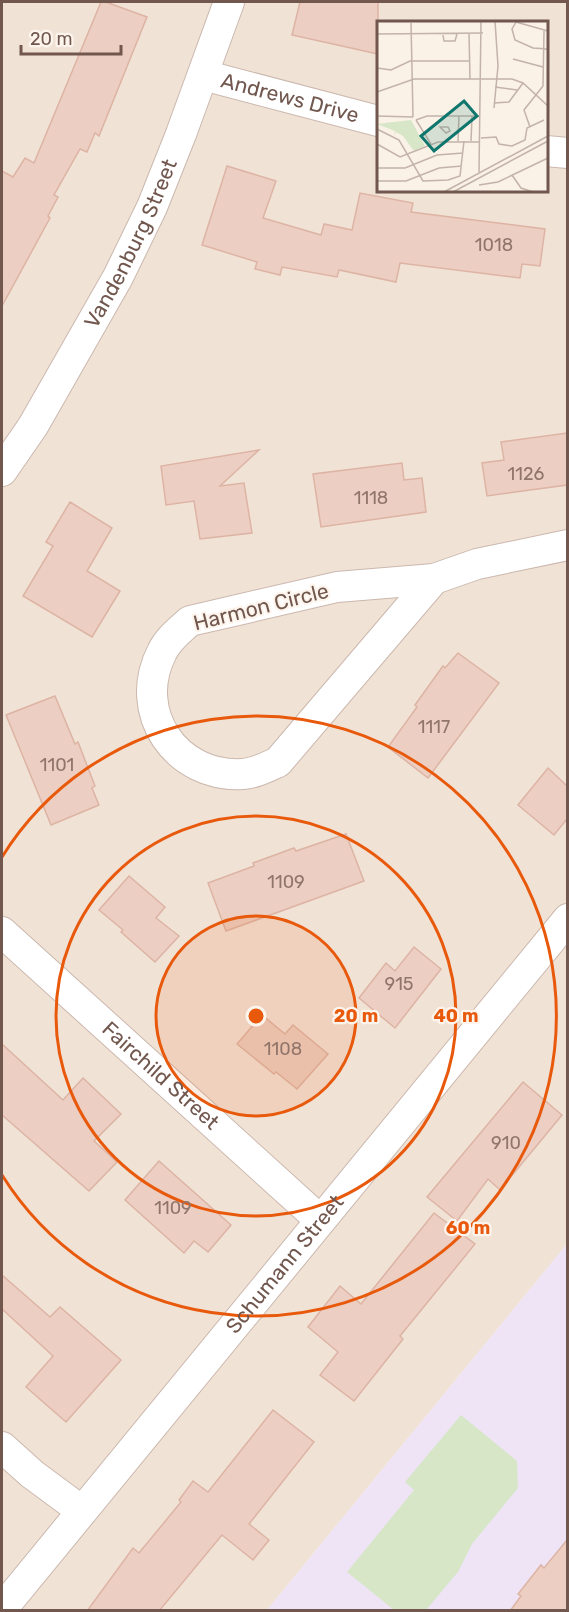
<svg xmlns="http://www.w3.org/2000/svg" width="569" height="1612" viewBox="0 0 569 1612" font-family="Rubik,sans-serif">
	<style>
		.residential { fill: #f1e2d6; fill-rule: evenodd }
		.education { fill: #eee4f6 }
		.green { fill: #d7e6c7 }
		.building { fill: #eccec2; stroke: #ddb4a4; stroke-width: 1.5 }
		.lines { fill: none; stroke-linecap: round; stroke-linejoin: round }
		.street-casing { stroke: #cbb8ae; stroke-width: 32 }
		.street { stroke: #fff; stroke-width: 30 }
		.ring { fill: none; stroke: #e8590c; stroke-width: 3 }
		.labels { text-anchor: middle; stroke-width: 4.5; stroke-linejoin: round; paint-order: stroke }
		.number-label { font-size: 18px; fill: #90756b }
		.street-label { font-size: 21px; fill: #71574e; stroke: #fdf5ed }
		.inset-road { fill: none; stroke: #c3b3aa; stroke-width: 1.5 }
		.view { fill: #0f766e; fill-opacity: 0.15; stroke: #0f766e; stroke-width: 3 }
		.inset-edge { fill: none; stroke: #71574e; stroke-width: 3 }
		.centre { fill: #e8590c; stroke: #fdf5ed; stroke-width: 3 }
		.ring-label { font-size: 18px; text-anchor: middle; font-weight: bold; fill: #e8590c; stroke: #fdf5ed; stroke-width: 4.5; stroke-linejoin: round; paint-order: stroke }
	</style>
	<rect width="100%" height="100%" fill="#faf1e7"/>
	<path class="residential" d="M2 2H567V1244L267 1610H2ZM378 22H546V190H378Z"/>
	<path class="education" d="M567 1244V1610H267Z"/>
	<path class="green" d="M461 1415 517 1461 518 1488 472 1544 458 1572 426 1610H394L347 1572 414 1490 405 1482Z"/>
	<g class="building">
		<path d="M101 2H106L147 17 99 136 95 133 87 152 80 149 54 195 58 197 48 216 50 218 2 306V171L13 177 25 158 34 163Z"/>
		<path d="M300 2H378V54L292 35Z"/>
		<path d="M227 166 276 181 263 218 321 235 324 224 352 230 360 193 413 203 411 212 545 229 540 266 522 264 520 278 400 263 396 282 339 270 337 277 282 267 280 275 255 269 257 262 202 245Z"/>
		<path d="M567 433V485L487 496 482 463 504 460 501 442Z"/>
		<path d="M259 450 220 486 244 483 252 533 200 539 194 501 166 505 161 466Z"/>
		<path d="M402 463 404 480 422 478 426 512 321 527 313 474Z"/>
		<path d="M70 502 112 528 87 571 120 591 92 637 23 596 53 546 46 542Z"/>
		<path d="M458 653 499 683 428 778 388 747 417 707 415 705 443 666 445 668Z"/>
		<path d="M55 696 75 744 78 742 95 786 92 788 99 805 51 825 6 715Z"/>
		<path d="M548 768 567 786V819L554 835 518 805Z"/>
		<path d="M346 834 364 881 226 931 208 883 254 866 253 863 294 848 296 851Z"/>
		<path d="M129 876 165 907 156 918 179 936 155 962 121 932 123 930 99 910Z"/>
		<path d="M414 947 441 969 395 1028 359 998 386 963 395 971Z"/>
		<path d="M262 1015 285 1034 293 1025 328 1054 297 1089 276 1072 274 1074 237 1044Z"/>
		<path d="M2 1044 63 1100 83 1078 121 1114 94 1141 117 1162 89 1191 2 1115Z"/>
		<path d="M523 1082 562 1115 500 1190 488 1179 457 1221 427 1197Z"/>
		<path d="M159 1161 231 1225 208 1252 194 1241 184 1253 125 1200Z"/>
		<path d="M434 1213 475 1244 400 1336 403 1339 354 1401 320 1375 338 1352 308 1327 340 1286 361 1304Z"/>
		<path d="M2 1275 50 1317 60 1307 121 1360 66 1422 26 1387 53 1356 2 1309Z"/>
		<path d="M273 1410 314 1442 249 1524 269 1540 253 1560 222 1535 159 1611H87L133 1548 139 1553 181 1502 179 1500 193 1481 208 1492Z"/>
		<path d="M567 1540V1611H510L521 1596 518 1594 541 1565 544 1568Z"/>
	</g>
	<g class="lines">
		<defs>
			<g id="street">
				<path id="s1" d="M203 75 378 121"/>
				<path d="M546 151 568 153"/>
				<path id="s2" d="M2 471 33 426 118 277 152 207 181 134 229 2"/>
				<path d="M434 579 278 762C267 767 256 773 243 774 176 778 131 712 162 652 168 639 180 630 190 621L337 587Z"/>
				<path d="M434 579 477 564 568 545"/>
				<path id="s3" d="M2 932 320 1220"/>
				<path d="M2 1447 32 1474 82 1511"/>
				<path id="s4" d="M2 1609 568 919"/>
			</g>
		</defs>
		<use href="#street" class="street-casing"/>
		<use href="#street" class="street"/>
	</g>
	<circle cx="256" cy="1016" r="100" fill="#e8590c" fill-opacity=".12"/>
	<g class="ring">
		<circle cx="256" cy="1016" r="100"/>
		<circle cx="256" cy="1016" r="200"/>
		<path d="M2 857A300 300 0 1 1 2 1175"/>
	</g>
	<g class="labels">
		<g class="number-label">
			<text x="494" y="251">1018</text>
			<text x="526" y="480">1126</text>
			<text x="371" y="504">1118</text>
			<text x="434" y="733">1117</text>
			<text x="57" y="771">1101</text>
			<text x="286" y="888">1109</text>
			<text x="399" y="990">915</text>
			<text x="283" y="1055">1108</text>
			<text x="506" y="1149">910</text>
			<text x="173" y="1214">1109</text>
		</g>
		<g class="street-label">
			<text dy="7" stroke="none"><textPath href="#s1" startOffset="90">Andrews Drive</textPath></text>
			<text dy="7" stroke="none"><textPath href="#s2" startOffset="262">Vandenburg Street</textPath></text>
			<text transform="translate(261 607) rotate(-14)" y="7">Harmon Circle</text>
			<text dy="7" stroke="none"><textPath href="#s3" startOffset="214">Fairchild Street</textPath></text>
			<text dy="7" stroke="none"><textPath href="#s4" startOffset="446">Schumann Street</textPath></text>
		</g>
	</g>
	<g transform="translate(377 21)">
		<rect width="171" height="171" fill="#faf1e7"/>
		<path d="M34 99 48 125 37 130 26 115 19 111 17 115 18 110 0 103Z" fill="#d7e6c7"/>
		<path class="inset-road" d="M139 1 135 8 138 19 156 27 171 28M139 1 171 10M34 2 36 96M92 12 93 58M0 13 106 12M66 14 67 20H78L80 13M136 38 166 46M0 47 14 49 33 40H93M118 66 140 69M0 71 37 58H135L146 62 171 85M117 82 132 81 146 62M117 87 121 45 118 0M0 95 36 96M39 99 50 95H103M39 99 54 123M63 106H71L73 110 69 112ZM153 106 147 89 166 65 167 10M0 108 22 119 46 160 71 159 83 155 87 120M104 117 119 116 122 123 135 125 148 119 150 107 167 99M81 120 82 95M94 120 95 95M0 123 23 136 61 121H103M0 147H28L60 134 86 132M102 151 104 0M135 154 144 167 156 171M0 160H29L62 147 85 145M102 164 121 161 171 137M67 171 171 115M76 171 171 120"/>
		<path class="view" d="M87 80 100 95 57 130 44 115Z"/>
		<rect width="171" height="171" class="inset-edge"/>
	</g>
	<circle cx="256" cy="1016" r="9" class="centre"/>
	<g class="ring-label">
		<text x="356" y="1022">20 m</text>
		<text x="456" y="1022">40 m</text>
		<text x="468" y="1234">60 m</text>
	</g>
	<rect width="569" height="1612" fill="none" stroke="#71574e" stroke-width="6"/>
	<path d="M21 45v9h100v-9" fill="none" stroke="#71574e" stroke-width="3"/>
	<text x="30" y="45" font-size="18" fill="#71574e" stroke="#fdf5ed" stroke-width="4.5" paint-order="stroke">20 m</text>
</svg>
